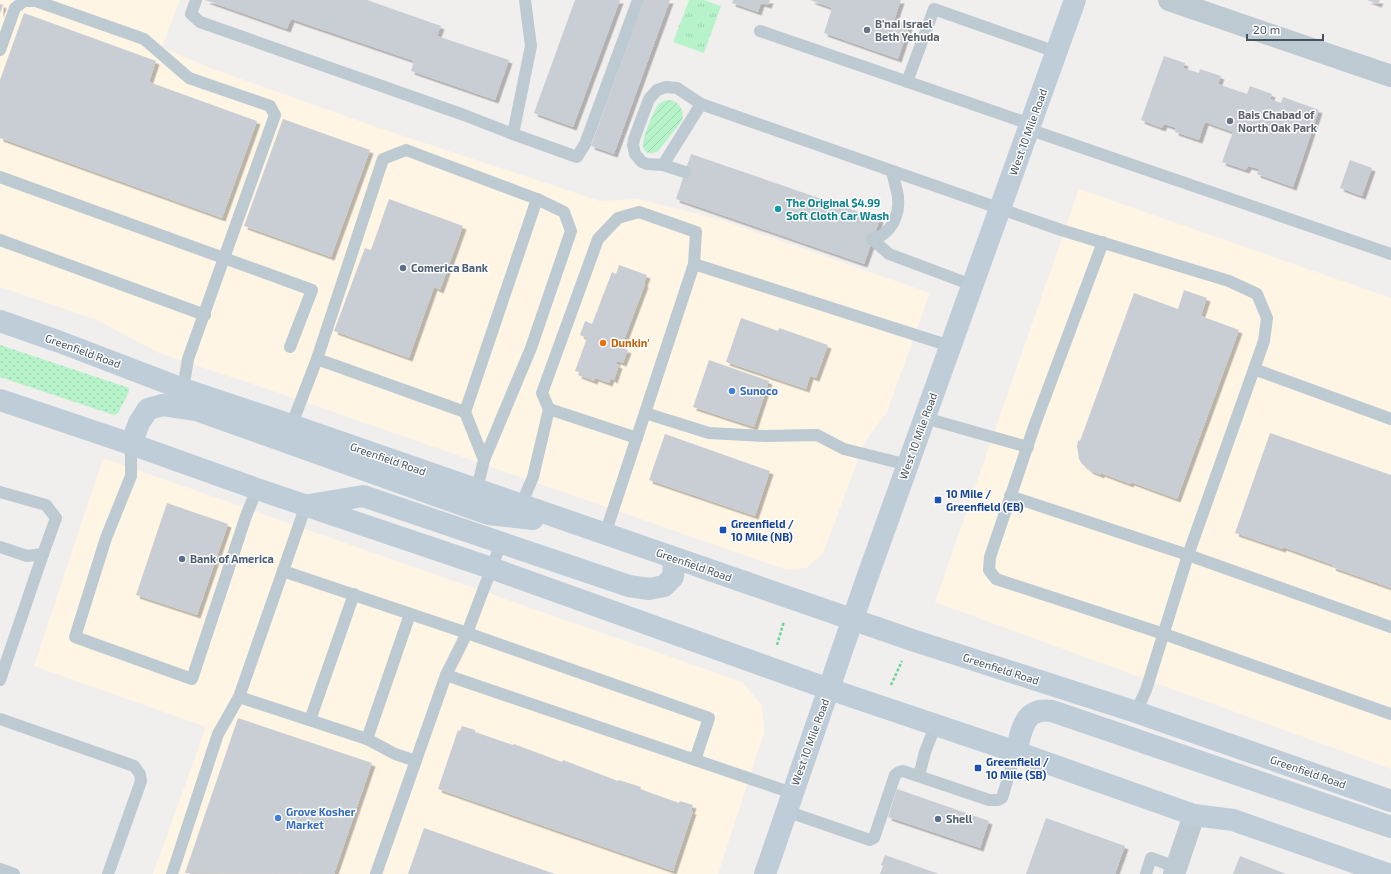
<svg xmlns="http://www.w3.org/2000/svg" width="1391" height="874" viewBox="0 0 1391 874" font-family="'Exo 2',sans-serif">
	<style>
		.commercial { fill: #fef5e5 }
		.grass { fill: url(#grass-dots) }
		.park { fill: url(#park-tufts) }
		.garden { fill: url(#garden-furrows) }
		.building { fill: #c9ced4; filter: url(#shadow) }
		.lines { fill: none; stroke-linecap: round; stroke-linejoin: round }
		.path { stroke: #6cd59a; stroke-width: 2.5; stroke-dasharray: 3 2; stroke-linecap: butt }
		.service { stroke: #bdcad2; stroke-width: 12 }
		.minor { stroke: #bdcad2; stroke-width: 22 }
		.secondary { stroke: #bfcdd9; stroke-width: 22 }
		.worship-dot { fill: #6b7280; stroke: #fff; stroke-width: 1.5 }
		.culture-dot { fill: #0f9aa8; stroke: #fff; stroke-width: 1.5 }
		.service-dot { fill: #5c6f8a; stroke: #fff; stroke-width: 1.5 }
		.food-dot { fill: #e8710a; stroke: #fff; stroke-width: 1.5 }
		.shop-dot { fill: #3f7fe0; stroke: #fff; stroke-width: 1.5 }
		.transit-dot { fill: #1a4fb4; stroke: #fff; stroke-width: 1.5 }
		.labels { text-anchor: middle; stroke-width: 3; stroke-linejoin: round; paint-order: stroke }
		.worship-label { font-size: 11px; font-weight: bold; fill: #5b616d; stroke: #fff; text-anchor: start }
		.street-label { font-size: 11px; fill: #44535e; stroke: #fff }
		.culture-label { font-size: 11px; font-weight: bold; fill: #0d838f; stroke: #fff; text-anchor: start }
		.service-label { font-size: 11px; font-weight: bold; fill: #4e5e75; stroke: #fff; text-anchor: start }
		.food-label { font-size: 11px; font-weight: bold; fill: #c56008; stroke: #fff; text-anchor: start }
		.shop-label { font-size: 11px; font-weight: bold; fill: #366cbe; stroke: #fff; text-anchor: start }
		.transit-label { font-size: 11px; font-weight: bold; fill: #164399; stroke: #fff; text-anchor: start }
	</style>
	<defs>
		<pattern id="grass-dots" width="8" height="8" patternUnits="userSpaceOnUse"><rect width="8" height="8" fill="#b7f3ca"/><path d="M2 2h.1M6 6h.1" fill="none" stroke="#9fd2b0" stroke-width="1.8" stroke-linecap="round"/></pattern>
		<pattern id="park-tufts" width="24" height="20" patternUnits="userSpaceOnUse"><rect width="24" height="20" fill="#b7f3ca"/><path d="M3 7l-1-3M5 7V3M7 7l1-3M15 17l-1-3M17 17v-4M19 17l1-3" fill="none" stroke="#9fd2b0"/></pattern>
		<pattern id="garden-furrows" width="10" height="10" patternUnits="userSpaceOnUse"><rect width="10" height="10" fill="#b7f3ca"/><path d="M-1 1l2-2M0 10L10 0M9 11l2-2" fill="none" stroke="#9fd2b0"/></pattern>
		<filter id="shadow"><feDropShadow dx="3.5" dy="3.5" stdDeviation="0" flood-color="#0004"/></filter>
	</defs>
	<rect width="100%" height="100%" fill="#f1eeee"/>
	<g class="commercial">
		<path d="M0 0H180L162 47 210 68 379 128 600 201 637 199 715 218 930 293 887 412 864 443 823 554 806 568 784 569 285 395 159 353 97 320 0 287Z"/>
		<path d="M1079 189 1391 298V769L935 602Z"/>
		<path d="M103 458 742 682 762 705 764 733 718 874H153L206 727 34 666Z"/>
	</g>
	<path class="grass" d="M0 345 129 388V392L118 413 114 415 0 377Z"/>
	<path class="park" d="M689 0H704L721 6 704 53 673 42Z"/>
	<path class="garden" d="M671 100C680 103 685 111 682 121L658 151C652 155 644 154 643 146 642 139 654 109 659 104 662 101 666 100 671 100Z"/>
	<g class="building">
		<path d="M205 0H367L441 26 437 36 509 60 495 100 411 71 414 61 291 19 287 29Z"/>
		<path d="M575 0H620L573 127 534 113Z"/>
		<path d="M644 0H670L614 154 591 146Z"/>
		<path d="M733 0H770L768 5 761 3 758 12 732 3Z"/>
		<path d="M810 0H901L894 21 909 26 898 59 824 33 832 8Z"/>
		<path d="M1367 0H1380L1378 4Z"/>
		<path d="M0 4 3 5 0 14Z"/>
		<path d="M24 13 156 61 149 82 257 121 222 218 0 138V80Z"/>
		<path d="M1164 56 1185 63 1183 68 1199 73 1200 69 1221 76 1218 84 1247 94 1250 86 1272 94 1270 99 1281 103 1283 97 1319 110 1293 187 1257 174 1259 169 1248 166 1246 170 1222 162 1233 132 1205 122 1199 140 1175 132 1176 128 1164 124 1162 128 1141 120Z"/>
		<path d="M283 119 370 150 331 257 244 226Z"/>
		<path d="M691 154 880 219 864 264 676 199Z"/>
		<path d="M1350 160 1372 168 1362 196 1340 188Z"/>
		<path d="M389 199 463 226 440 290 434 287 409 358 334 331 365 248 371 250Z"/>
		<path d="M619 265 647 275 644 283 645 284 621 348 628 350 623 363 617 361 616 364 619 365 614 380 611 378 609 383 595 378 594 381 578 375 579 372 575 371 587 338 580 335 585 321 592 324 612 272 616 274Z"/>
		<path d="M1184 290 1207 298 1201 316 1239 330 1177 499 1131 482 1130 484 1101 473V475L1091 471 1082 464 1079 459 1077 446 1078 440 1080 441 1134 293 1178 309Z"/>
		<path d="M741 318 778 331 779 328 828 345 816 378 810 376 806 389 726 362Z"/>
		<path d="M709 360 769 381 754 427 693 407Z"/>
		<path d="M1270 433 1391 475V588L1332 567 1333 565 1283 547 1282 549 1235 533Z"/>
		<path d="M665 434 770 471 755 516 649 480Z"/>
		<path d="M167 503 228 524 197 615 136 595Z"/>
		<path d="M238 718 372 763 334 874 185 873Z"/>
		<path d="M462 726 475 730V732L513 745 514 744 562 762 563 760 618 781 619 780 641 787 640 789 679 803 680 801 693 805 691 811H693L673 871 438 789 458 730 460 731Z"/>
		<path d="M897 789 989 821 980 848 888 817Z"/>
		<path d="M1046 818 1125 846 1115 874H1026Z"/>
		<path d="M424 828 555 874H408Z"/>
		<path d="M885 855 939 874H880L883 866 881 865Z"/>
		<path d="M1240 856 1286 874H1233Z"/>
	</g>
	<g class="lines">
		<g class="path">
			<path d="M777 645 784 621"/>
			<path d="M891 685 902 661"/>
		</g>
		<g class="service">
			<path d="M196 0 191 14 200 22 464 115 513 134"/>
			<path d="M525 0 531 46 513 134 577 157 585 144 638 0"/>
			<path d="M760 31 1030 124"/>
			<path d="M0 50 15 8 24 1H36L144 39 189 78 270 106 275 115 188 359 183 389"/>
			<path d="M907 82 934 9 1056 52"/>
			<path d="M1028 129 1391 254"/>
			<path d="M663 165 701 104"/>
			<path d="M685 172 663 165 647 164 642 162 635 154 633 145 634 139 649 99 657 90 666 87 677 88 701 104 1061 230 1229 281 1257 294 1267 318 1264 341 1188 555 1146 690 1136 712"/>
			<path d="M0 177 312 290 290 347"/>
			<path d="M872 239 889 254 972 285"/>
			<path d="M872 239C891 235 900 215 898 197 897 189 894 180 892 172"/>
			<path d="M0 240 205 315"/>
			<path d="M1103 242 1035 424 990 557 989 570 996 579 1164 634 1391 714"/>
			<path d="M694 264 950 346"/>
			<path d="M317 359 383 159 406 150 537 199 564 212 571 231 531 348 484 460"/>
			<path d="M1254 369 1391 419"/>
			<path d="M549 409 637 438"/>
			<path d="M465 412 537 199"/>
			<path d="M645 413 709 433 765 436 817 435 844 449 908 465"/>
			<path d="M925 418 1028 447"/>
			<path d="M290 429 317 359 465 412 484 460 476 493"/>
			<path d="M131 444V476L106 538 75 637 192 679 246 516 257 489"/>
			<path d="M0 492 46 505 56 518 43 554 27 556 0 547"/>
			<path d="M1010 496 1188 555 1391 627"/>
			<path d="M521 505 533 477 549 409 542 393 598 239 618 218 639 212 696 232 694 264 615 504 605 534"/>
			<path d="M283 571 467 633 709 718 695 760"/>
			<path d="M446 675 792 793"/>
			<path d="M0 680 43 554"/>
			<path d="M239 697 367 739 395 754 416 761"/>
			<path d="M0 719 134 766 140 774 141 781 108 874"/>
			<path d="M310 720 354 594"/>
			<path d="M367 739 410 614"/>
			<path d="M919 776 925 752 936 724"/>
			<path d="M786 811 870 840 874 838 895 775 899 772 903 771 989 800H998L1002 798 1016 752"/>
			<path d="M0 869 14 874"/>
			<path d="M172 874 218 734 239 697 306 505"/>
			<path d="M376 874 446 675 467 633 501 543"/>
			<path d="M1146 874 1151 858 1176 867"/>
		</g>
		<g class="minor">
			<path d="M1169 0 1391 76"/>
			<path d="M1174 874 1194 815"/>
		</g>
		<g class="secondary">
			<path d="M0 321 60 342 183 389 291 425 912 640 1136 712 1391 801"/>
			<path d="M0 400 131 444 257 489 491 568 829 689 1016 752 1194 815 1233 820 1388 874"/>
			<path d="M131 444 139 423 148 409 163 405 196 410 488 514 533 519"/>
			<path d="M309 505 363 496 629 586 649 589 664 586 673 577 674 558"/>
			<path d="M1016 752C1022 730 1023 707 1052 711L1391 827"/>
			<path d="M765 874 867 578 1075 0"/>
		</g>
	</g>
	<g class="worship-dot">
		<circle cx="867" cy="30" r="4"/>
		<circle cx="1230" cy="121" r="4"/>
	</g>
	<circle class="culture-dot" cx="778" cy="209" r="4"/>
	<g class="service-dot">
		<circle cx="403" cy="268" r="4"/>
		<circle cx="182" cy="559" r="4"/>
		<circle cx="938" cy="819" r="4"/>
	</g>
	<circle class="food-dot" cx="603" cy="343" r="4"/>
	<g class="shop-dot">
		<circle cx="732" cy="391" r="4"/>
		<circle cx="278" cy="818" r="4"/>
	</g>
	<g class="transit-dot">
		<rect x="934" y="496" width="8" height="8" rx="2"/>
		<rect x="719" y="526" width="8" height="8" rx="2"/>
		<rect x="974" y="764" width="8" height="8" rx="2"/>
	</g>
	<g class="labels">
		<g class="worship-label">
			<text x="875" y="28">B'nai Israel<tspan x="875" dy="13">Beth Yehuda</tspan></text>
			<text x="1238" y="119">Bais Chabad of<tspan x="1238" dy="13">North Oak Park</tspan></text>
		</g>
		<g class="street-label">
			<text transform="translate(1028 132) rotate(-70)" y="4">West 10 Mile Road</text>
			<text transform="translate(83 351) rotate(20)" y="4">Greenfield Road</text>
			<text transform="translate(918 436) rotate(-70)" y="4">West 10 Mile Road</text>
			<text transform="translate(388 459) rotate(19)" y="4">Greenfield Road</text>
			<text transform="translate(694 565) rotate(19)" y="4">Greenfield Road</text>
			<text transform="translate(1001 669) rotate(18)" y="4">Greenfield Road</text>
			<text transform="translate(810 742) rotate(-70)" y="4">West 10 Mile Road</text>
			<text transform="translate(1308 772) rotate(19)" y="4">Greenfield Road</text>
		</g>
		<g class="culture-label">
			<text x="786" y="207">The Original $4.99<tspan x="786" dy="13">Soft Cloth Car Wash</tspan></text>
		</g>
		<g class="service-label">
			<text x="411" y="272">Comerica Bank</text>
			<text x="190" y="563">Bank of America</text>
			<text x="946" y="823">Shell</text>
		</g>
		<g class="food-label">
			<text x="611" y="347">Dunkin'</text>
		</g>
		<g class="shop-label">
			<text x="740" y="395">Sunoco</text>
			<text x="286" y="816">Grove Kosher<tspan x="286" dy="13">Market</tspan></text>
		</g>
		<g class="transit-label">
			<text x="946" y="498">10 Mile /<tspan x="946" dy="13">Greenfield (EB)</tspan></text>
			<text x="731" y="528">Greenfield /<tspan x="731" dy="13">10 Mile (NB)</tspan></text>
			<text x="986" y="766">Greenfield /<tspan x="986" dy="13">10 Mile (SB)</tspan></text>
		</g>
	</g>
	<path d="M1247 34v6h76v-6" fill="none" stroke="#44535e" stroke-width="2"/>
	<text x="1253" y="34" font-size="12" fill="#44535e" stroke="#ffffff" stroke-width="3" paint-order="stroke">20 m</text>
</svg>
